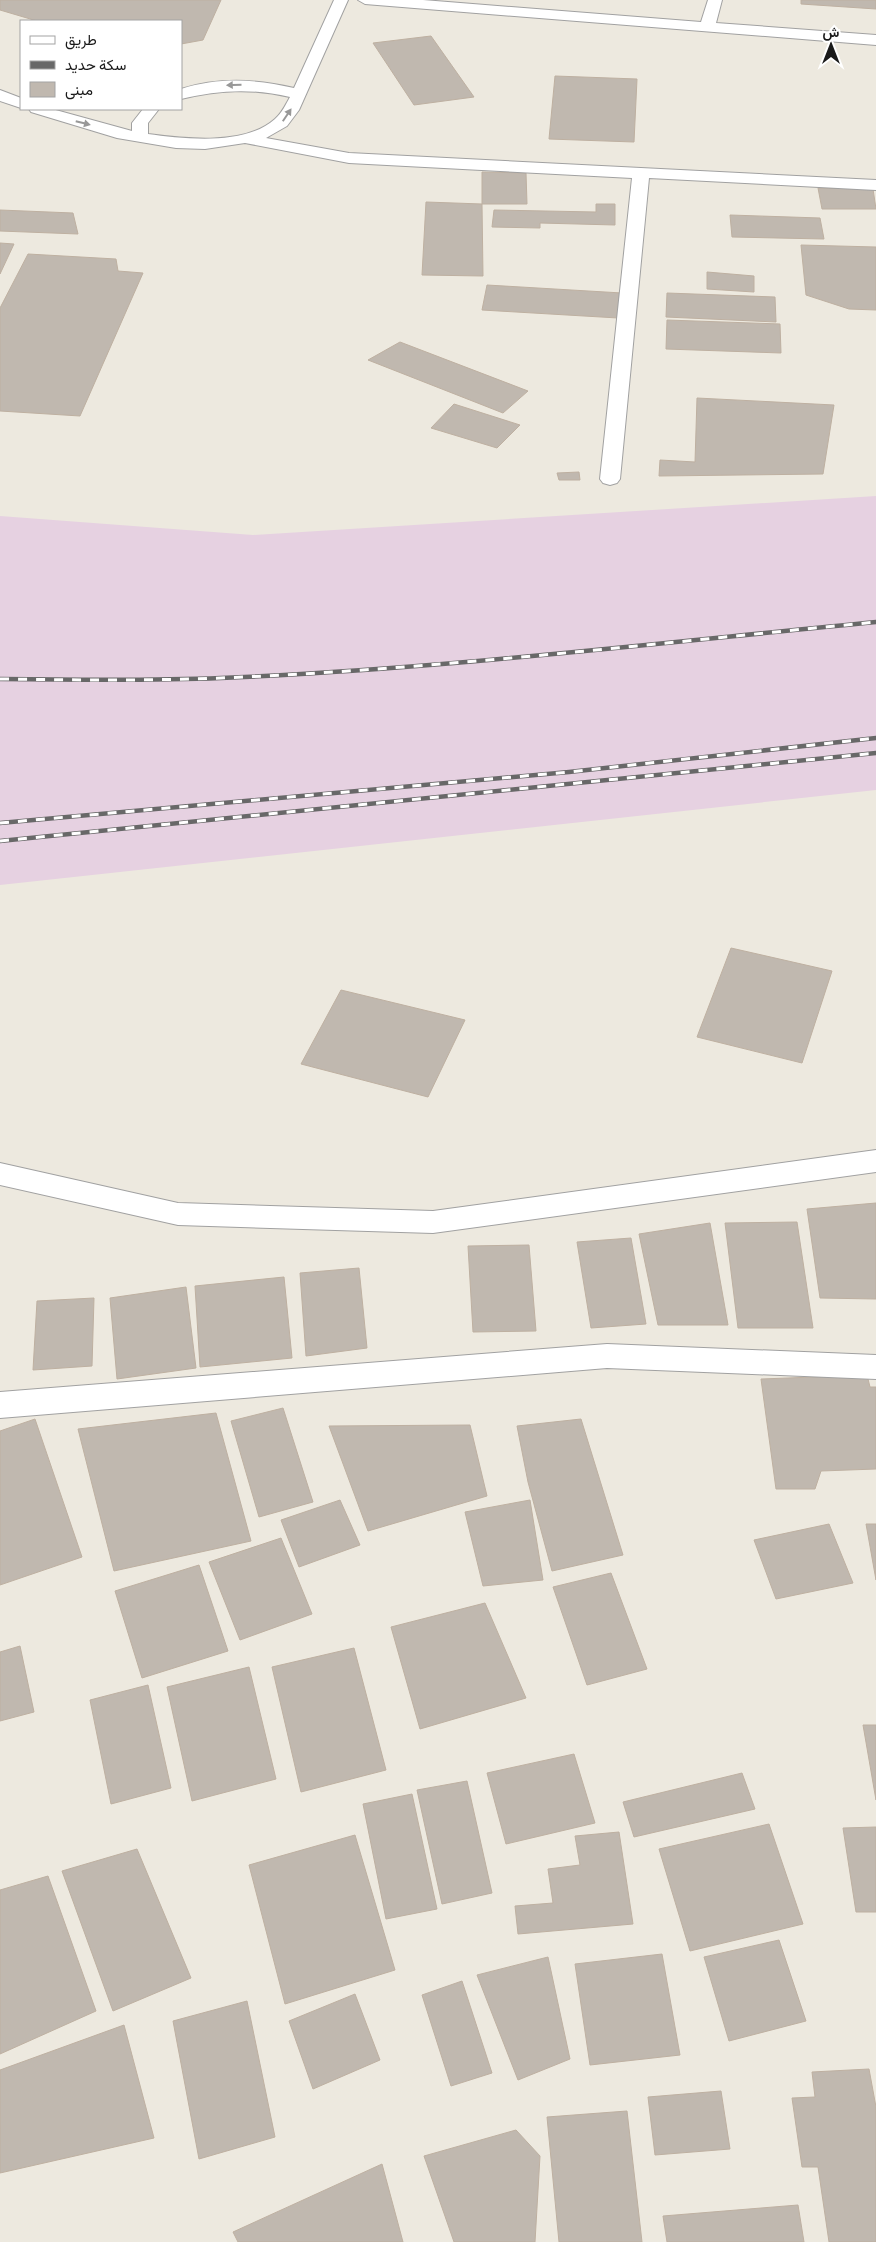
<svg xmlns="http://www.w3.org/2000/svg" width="876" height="2242" viewBox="0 0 876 2242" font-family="'Titillium Web',Vazirmatn,sans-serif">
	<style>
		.industrial { fill: #e6d1e1 }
		.building { fill: #c0b8af; stroke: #beb0a1 }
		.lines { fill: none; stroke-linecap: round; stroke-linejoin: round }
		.minor-casing { stroke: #a1a1a1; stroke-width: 2 }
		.minor { fill: #fff; fill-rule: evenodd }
		.rail-casing { stroke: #686868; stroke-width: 4.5 }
		.rail { stroke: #fff; stroke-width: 3; stroke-dasharray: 9; stroke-linecap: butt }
		.oneway { fill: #989898 }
	</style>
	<rect width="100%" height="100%" fill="#ede9df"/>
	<path class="industrial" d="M876 496V790L0 885V516L253 535Z"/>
	<g class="building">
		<path d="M0 0H221L203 40 181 44V21H37L0 10Z"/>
		<path d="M801 0H876V9L801 4Z"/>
		<path d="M431 36 474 97 414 105 373 43Z"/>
		<path d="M555 76 637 79 634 142 549 139Z"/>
		<path d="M482 172 526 173 527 204H482Z"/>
		<path d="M818 188 873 189 876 209H822Z"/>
		<path d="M426 202 482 204 483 276 422 275Z"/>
		<path d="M596 204H615V225L540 223V228L492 227 494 210 596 212Z"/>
		<path d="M0 210 73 213 78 234 0 231Z"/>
		<path d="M730 215 820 218 824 239 732 237Z"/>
		<path d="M0 243 14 244 0 274Z"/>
		<path d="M801 245 876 247V310L849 309 806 295Z"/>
		<path d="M28 254 116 259 118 271 143 273 80 416 0 411V308Z"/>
		<path d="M707 272 754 276V292L707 289Z"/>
		<path d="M487 285 622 293 618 318 482 310Z"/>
		<path d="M667 293 775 297 776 322 666 317Z"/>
		<path d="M667 320 780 324 781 353 666 349Z"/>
		<path d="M400 342 528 391 503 413 368 360Z"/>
		<path d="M697 398 834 405 823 474 659 476 660 460 695 462Z"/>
		<path d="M454 404 520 425 497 448 431 428Z"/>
		<path d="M579 472 580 480H559L557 473Z"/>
		<path d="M731 948 832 971 802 1063 697 1037Z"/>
		<path d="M341 990 465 1020 428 1097 301 1064Z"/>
		<path d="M876 1203V1299L820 1298 807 1209Z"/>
		<path d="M797 1222 813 1328H738L725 1223Z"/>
		<path d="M710 1223 728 1325H658L639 1234Z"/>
		<path d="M631 1238 646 1324 591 1328 577 1242Z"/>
		<path d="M529 1245 536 1331 473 1332 468 1246Z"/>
		<path d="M359 1268 367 1348 306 1356 300 1273Z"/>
		<path d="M284 1277 292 1358 200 1367 195 1286Z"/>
		<path d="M186 1287 196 1368 117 1379 110 1298Z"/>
		<path d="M94 1298 92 1366 33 1370 37 1301Z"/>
		<path d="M867 1375 870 1387H876V1469L821 1471 815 1489H776L761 1379Z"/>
		<path d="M283 1408 313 1502 259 1517 231 1421Z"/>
		<path d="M216 1413 251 1541 114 1571 78 1429Z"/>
		<path d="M35 1419 82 1557 0 1585V1431Z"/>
		<path d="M581 1419 623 1555 552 1571 528 1482 517 1426Z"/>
		<path d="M470 1425 487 1496 368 1531 329 1426Z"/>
		<path d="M340 1500 360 1545 299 1567 281 1520Z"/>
		<path d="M530 1500 543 1580 483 1586 465 1512Z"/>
		<path d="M829 1524 853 1583 776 1599 754 1540Z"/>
		<path d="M866 1524H876V1580Z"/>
		<path d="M281 1538 312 1614 240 1640 209 1562Z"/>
		<path d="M199 1565 228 1651 142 1678 115 1591Z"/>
		<path d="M611 1573 647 1669 587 1685 553 1587Z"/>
		<path d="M485 1603 526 1698 420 1729 391 1627Z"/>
		<path d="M20 1646 34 1712 0 1721V1652Z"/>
		<path d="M354 1648 386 1770 301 1792 272 1667Z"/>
		<path d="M249 1667 276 1779 192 1801 167 1687Z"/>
		<path d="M148 1685 171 1788 111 1804 90 1700Z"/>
		<path d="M863 1725H876V1800Z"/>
		<path d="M574 1754 595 1823 506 1844 487 1773Z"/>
		<path d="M742 1773 755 1809 634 1837 623 1802Z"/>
		<path d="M467 1781 492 1893 442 1904 417 1790Z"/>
		<path d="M412 1794 437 1909 386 1919 363 1804Z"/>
		<path d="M769 1824 803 1924 690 1951 659 1849Z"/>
		<path d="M876 1827V1912H856L843 1828Z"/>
		<path d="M619 1832 633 1924 518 1934 515 1906 553 1903 548 1869 580 1865 575 1836Z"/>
		<path d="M355 1835 395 1970 285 2004 249 1865Z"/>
		<path d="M137 1849 191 1978 113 2011 62 1871Z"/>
		<path d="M48 1876 96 2011 0 2054V1890Z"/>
		<path d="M779 1940 806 2021 729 2041 704 1957Z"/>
		<path d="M662 1954 680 2055 590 2065 575 1964Z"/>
		<path d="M548 1957 570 2059 518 2080 477 1975Z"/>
		<path d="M462 1981 492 2073 451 2086 422 1995Z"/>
		<path d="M355 1994 380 2060 313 2089 289 2021Z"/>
		<path d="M247 2001 275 2137 199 2159 173 2021Z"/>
		<path d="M124 2025 154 2138 0 2173V2070Z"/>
		<path d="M869 2069 876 2107V2242H829L818 2167H802L792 2098 815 2097 812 2072Z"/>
		<path d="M721 2091 730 2149 655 2155 648 2097Z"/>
		<path d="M627 2111 642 2242H559L547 2117Z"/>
		<path d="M516 2130 540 2156 535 2242H454L424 2156Z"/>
		<path d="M382 2164 403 2242H238L233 2232Z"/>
		<path d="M798 2205 804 2242H667L663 2216Z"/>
	</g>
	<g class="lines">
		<defs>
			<g id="minor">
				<path d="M334 0H348L299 110 287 126 266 138 349 153 876 180V190L649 178 620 479 617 483 610 485 603 483 600 479 632 178 349 163 245 143 205 149 176 148 117 138 31 112 29 109H52L132 131V123L143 109H159L148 123V134C185 139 245 146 275 119 282 113 286 104 290 97 252 88 218 90 181 99V89C219 77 256 79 294 88Z"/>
				<path d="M358 0H423L701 22 708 0H722L716 23 876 35V45L365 4Z"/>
				<path d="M0 90 21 98V108L0 101Z"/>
				<path d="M876 1150V1172L433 1233 178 1225 0 1185V1163L178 1203 433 1211Z"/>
				<path d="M607 1344 876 1355V1379L607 1368 0 1418V1392Z"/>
			</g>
		</defs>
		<use href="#minor" class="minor-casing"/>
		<use href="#minor" class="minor"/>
		<defs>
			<g id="rail">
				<path d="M0 679C74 680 147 681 221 678 440 669 658 643 876 622"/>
				<path d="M0 823 569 772 876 738"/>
				<path d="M0 841 876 753"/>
			</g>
		</defs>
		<use href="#rail" class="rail-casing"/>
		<use href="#rail" class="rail"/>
	</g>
	<defs><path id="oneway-solid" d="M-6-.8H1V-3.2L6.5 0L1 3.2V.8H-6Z" transform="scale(1.25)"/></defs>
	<g class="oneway">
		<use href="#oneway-solid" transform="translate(234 85) rotate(178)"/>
		<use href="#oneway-solid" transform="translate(287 115) rotate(-56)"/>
		<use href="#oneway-solid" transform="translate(83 123) rotate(14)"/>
	</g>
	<rect x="20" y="20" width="162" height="90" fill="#ffffff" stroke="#a3a3a3"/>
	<rect x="30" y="36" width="25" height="8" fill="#ffffff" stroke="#a3a3a3"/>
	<text x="65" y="45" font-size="15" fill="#1a1a1a">طريق</text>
	<rect x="30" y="61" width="25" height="8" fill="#686868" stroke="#a3a3a3"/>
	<text x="65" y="70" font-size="15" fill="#1a1a1a">سكة حديد</text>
	<rect x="30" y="82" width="25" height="15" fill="#c0b8af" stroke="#a3a3a3"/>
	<text x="65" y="95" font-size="15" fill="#1a1a1a">مبنى</text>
	<g transform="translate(831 45)" stroke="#ffffff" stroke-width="4" paint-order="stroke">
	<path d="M0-4L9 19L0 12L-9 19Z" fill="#1a1a1a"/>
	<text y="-8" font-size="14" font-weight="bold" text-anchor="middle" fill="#1a1a1a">ش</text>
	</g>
</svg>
